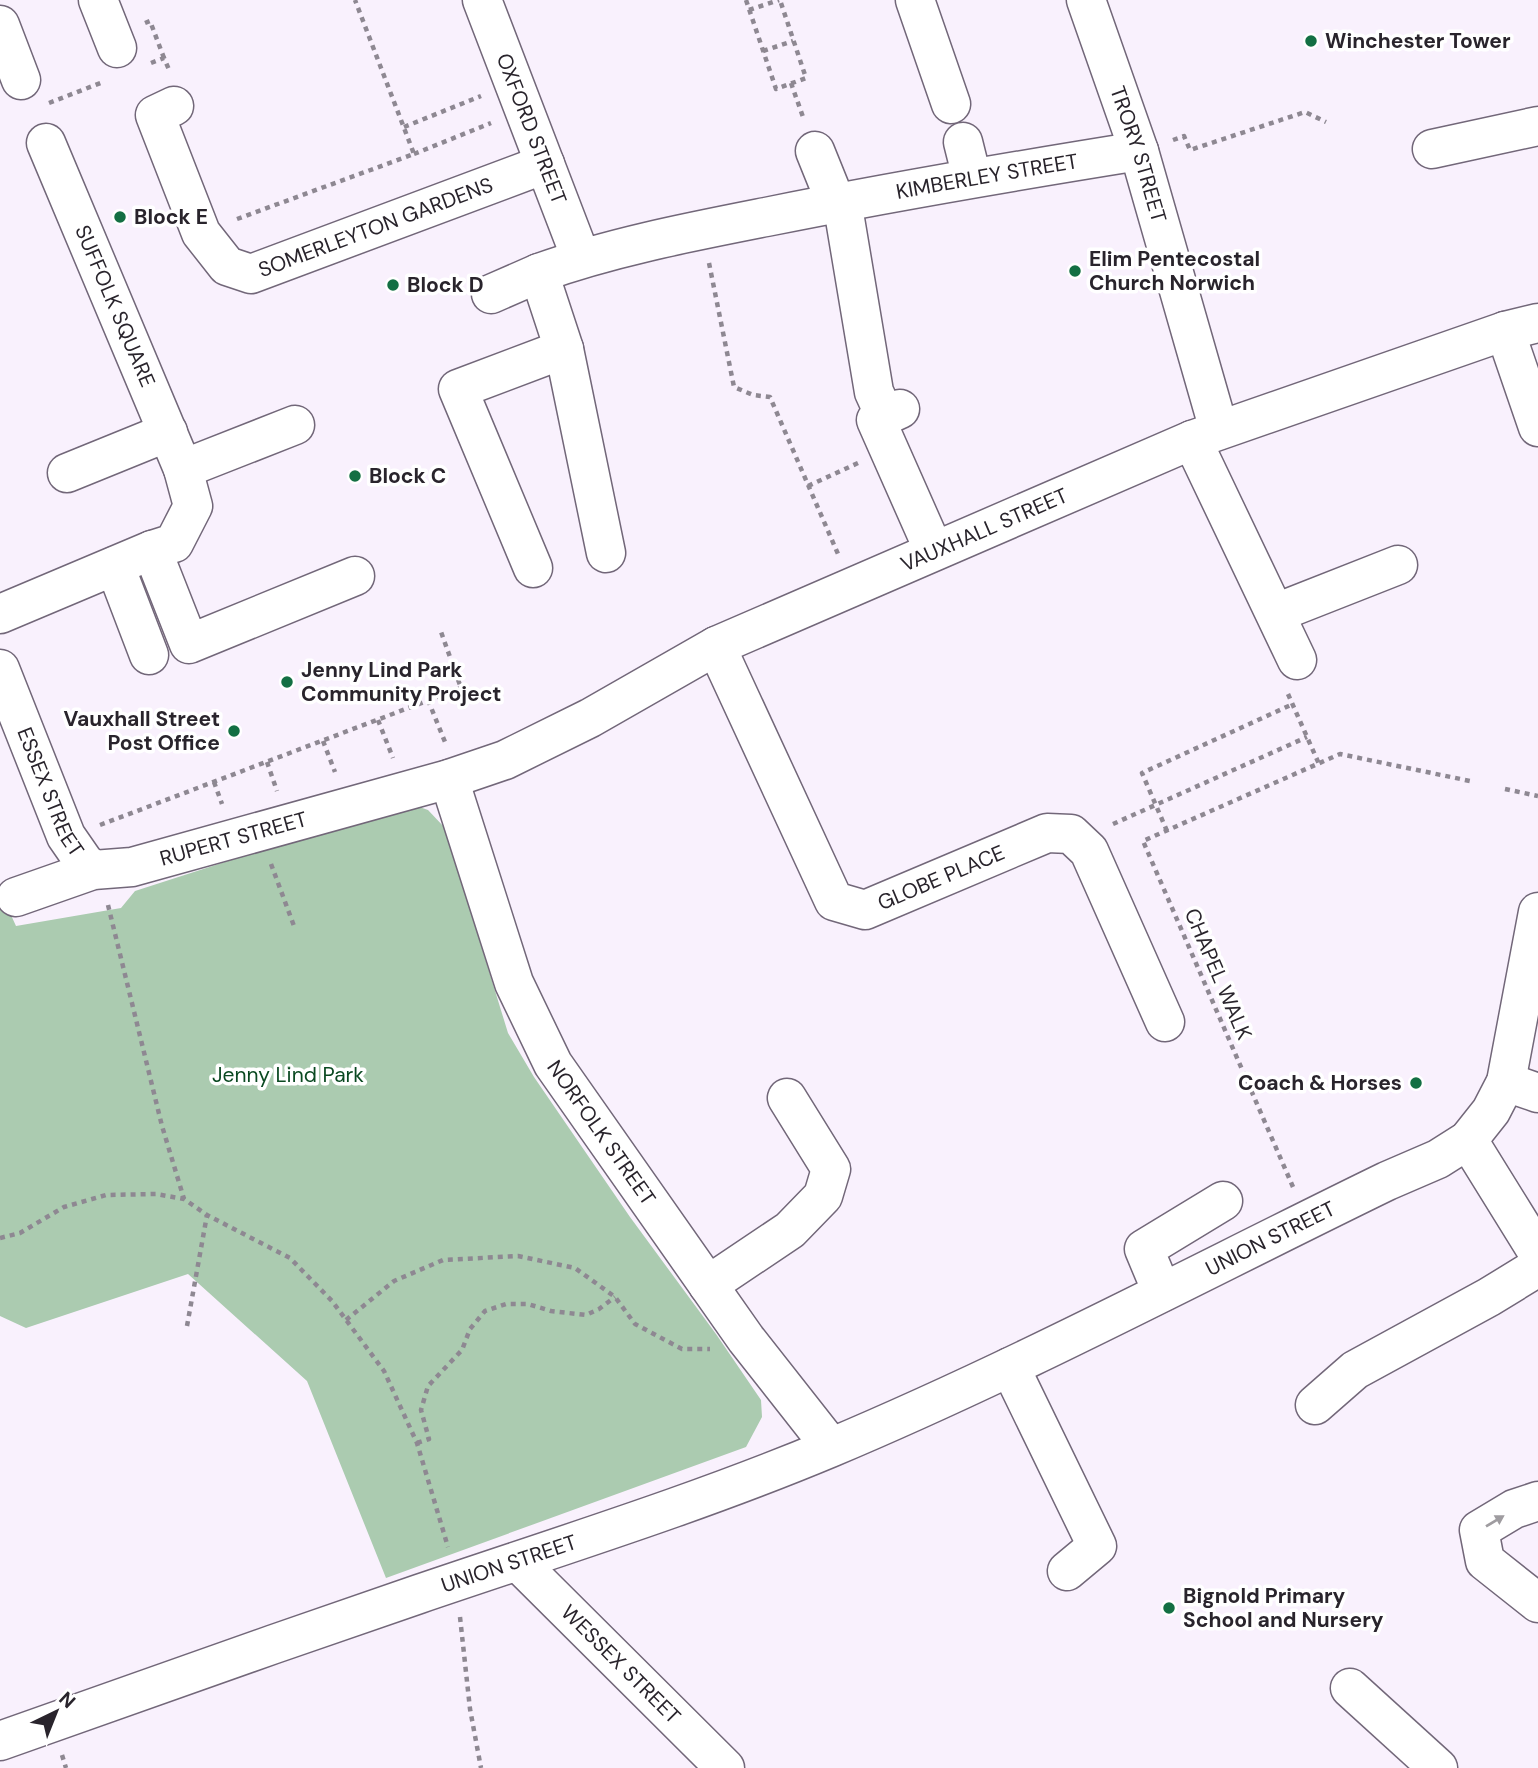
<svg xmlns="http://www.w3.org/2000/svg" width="1538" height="1768" viewBox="0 0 1538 1768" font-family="'DM Sans',sans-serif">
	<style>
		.green { fill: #abcbb0 }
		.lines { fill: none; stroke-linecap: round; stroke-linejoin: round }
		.minor-casing { stroke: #726779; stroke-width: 41 }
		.path { stroke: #8e8892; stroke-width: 4.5; stroke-dasharray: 5 5; stroke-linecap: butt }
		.minor { stroke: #fff; stroke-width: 38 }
		.oneway { fill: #9f9ca0 }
		.poi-dot { fill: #136f43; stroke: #fff; stroke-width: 2.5 }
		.labels { text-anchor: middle; stroke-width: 7; stroke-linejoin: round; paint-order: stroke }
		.poi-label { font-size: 21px; font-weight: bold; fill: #29242c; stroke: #fff; text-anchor: start }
		.street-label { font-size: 21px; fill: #29242c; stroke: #fff }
		.park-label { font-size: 21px; fill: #0a4921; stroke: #fff }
	</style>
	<rect width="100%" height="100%" fill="#f9f1fd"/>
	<path class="green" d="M408 803 428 810 445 828 508 1033 534 1077 630 1217 716 1334 761 1400 762 1417 746 1447 386 1578 307 1381 188 1274 26 1328 0 1316V904L5 902 16 926 121 908 135 891Z"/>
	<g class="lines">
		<defs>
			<g id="minor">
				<path d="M98 0 117 48"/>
				<path id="s1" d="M482 0 581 258"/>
				<path d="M915 0 951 104"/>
				<path id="s2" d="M1086 0 1139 151 1219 430"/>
				<path d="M0 25 21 80"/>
				<path id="s3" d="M174 106 155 115 201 233 227 266 251 274 545 164"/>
				<path d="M963 142 972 178"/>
				<path d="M1432 149 1538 126"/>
				<path d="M815 151 836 203"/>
				<path d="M842 201 874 392 885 416"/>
				<path d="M491 294 539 273"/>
				<path d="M1505 331 1538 427"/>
				<path d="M900 409 876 420 934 551"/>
				<path d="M1192 440 1297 660"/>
				<path d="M183 469 295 425"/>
				<path d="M67 473 168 432"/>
				<path d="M152 550 189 644 355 576"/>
				<path id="s4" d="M606 553 564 349 539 273C612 247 690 232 766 217 890 192 1014 171 1139 151"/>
				<path d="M115 566 149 655"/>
				<path d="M533 568 458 389 564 349"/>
				<path d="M1276 613 1398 565"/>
				<path d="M0 614 152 550 174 543 193 506 183 469 46 143"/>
				<path id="s5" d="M716 646 834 901 865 910 1047 833 1071 834 1089 851 1165 1022"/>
				<path id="s6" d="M0 669 66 836 84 862 93 870"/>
				<path id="s7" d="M449 779 514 983 553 1064 746 1339 831 1447"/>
				<path id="s8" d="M16 897 93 870 132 867 449 779 505 760 590 718 716 646 1192 440 1505 331 1538 323"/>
				<path d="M1506 1082 1538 1093"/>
				<path d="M1468 1140 1538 1253"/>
				<path d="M708 1285 790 1230 823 1196 831 1169 787 1098"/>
				<path d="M1162 1292 1144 1249 1223 1201"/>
				<path d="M1010 1367 1097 1546 1067 1571"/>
				<path d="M1315 1405 1355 1370 1489 1297 1538 1267"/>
				<path d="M1538 1501 1514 1509 1479 1530 1485 1561 1538 1603"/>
				<path id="s9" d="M518 1562 725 1768"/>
				<path d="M1350 1688 1438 1768"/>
				<path id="s10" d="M0 1741C139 1691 279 1642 419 1594 557 1547 696 1504 830 1448 1020 1368 1202 1271 1387 1181L1438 1159 1468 1140 1491 1111 1506 1082 1538 912"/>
			</g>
		</defs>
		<use href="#minor" class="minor-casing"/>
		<g class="path">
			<path d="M746 0 776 89 806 78 780 0"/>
			<path d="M749 10 779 0"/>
			<path d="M145 23 150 21 164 58"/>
			<path d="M763 51 793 41"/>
			<path d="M151 63 164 58 170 72"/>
			<path d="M791 83 803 117"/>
			<path d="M49 103 103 82"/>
			<path d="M404 127 481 96"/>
			<path d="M1173 140 1184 136 1190 150 1305 112 1326 122"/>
			<path d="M414 154 491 123"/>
			<path d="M237 219 414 154 355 0"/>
			<path d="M709 263 734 387 753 395 770 397 838 554"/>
			<path d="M808 486 858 463"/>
			<path d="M1288 694 1319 764"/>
			<path d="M428 700 445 742"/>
			<path d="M378 720 393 758"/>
			<path d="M323 741 335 772"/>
			<path d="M267 762 277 791"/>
			<path d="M214 782 222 804"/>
			<path d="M1505 789 1538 796"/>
			<path d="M1113 824 1307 737"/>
			<path d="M100 825 461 688 440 629"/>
			<path d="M1167 831 1142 773 1293 704"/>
			<path d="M271 864 294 926"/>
			<path d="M108 905 162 1126 184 1199"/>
			<path d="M1293 1187 1143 841 1340 754 1470 781"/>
			<path d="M0 1238 20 1233 64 1207 106 1195 156 1194 184 1199 207 1215 290 1258 332 1301 384 1371 417 1443 448 1547"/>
			<path d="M346 1320 394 1281 443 1260 518 1256 575 1268 615 1297 635 1324 682 1349H710"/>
			<path d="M187 1326 207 1215"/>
			<path d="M417 1443 429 1439 421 1410 428 1386 462 1350 470 1329 485 1311 506 1304H528L551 1311 586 1315 599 1309 615 1297"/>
			<path d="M460 1617 470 1709 481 1768"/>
			<path d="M62 1755 66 1768"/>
		</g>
		<use href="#minor" class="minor"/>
	</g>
	<defs><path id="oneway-solid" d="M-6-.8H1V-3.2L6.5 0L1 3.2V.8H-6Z" transform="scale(1.75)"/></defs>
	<use class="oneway" href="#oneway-solid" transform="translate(1495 1521) rotate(-31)"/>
	<g class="poi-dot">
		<circle cx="1311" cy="41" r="7"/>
		<circle cx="120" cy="217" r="7"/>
		<circle cx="1075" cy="271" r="7"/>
		<circle cx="393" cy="285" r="7"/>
		<circle cx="355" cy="476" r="7"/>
		<circle cx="287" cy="682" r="7"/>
		<circle cx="234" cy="731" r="7"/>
		<circle cx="1416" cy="1083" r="7"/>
		<circle cx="1169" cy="1608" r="7"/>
	</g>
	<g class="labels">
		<g class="poi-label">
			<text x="1325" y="48">Winchester Tower</text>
			<text x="134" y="224">Block E</text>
			<text x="1089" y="266">Elim Pentecostal<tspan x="1089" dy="24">Church Norwich</tspan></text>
			<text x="407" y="292">Block D</text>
			<text x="369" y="483">Block C</text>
			<text x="301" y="677">Jenny Lind Park<tspan x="301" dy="24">Community Project</tspan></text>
			<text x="220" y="726" text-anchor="end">Vauxhall Street<tspan x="220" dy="24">Post Office</tspan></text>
			<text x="1402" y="1090" text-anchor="end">Coach &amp; Horses</text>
			<text x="1183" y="1603">Bignold Primary<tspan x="1183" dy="24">School and Nursery</tspan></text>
		</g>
		<g class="street-label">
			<text dy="7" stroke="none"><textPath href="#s1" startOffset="138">OXFORD STREET</textPath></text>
			<text dy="7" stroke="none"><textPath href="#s2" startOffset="163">TRORY STREET</textPath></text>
			<text dy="7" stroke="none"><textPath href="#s4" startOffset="747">KIMBERLEY STREET</textPath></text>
			<text dy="7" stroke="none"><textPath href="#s3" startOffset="348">SOMERLEYTON GARDENS</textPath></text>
			<text transform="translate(115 306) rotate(67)" y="7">SUFFOLK SQUARE</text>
			<text dy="7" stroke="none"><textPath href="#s8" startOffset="1041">VAUXHALL STREET</textPath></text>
			<text dy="7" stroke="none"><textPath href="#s6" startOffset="133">ESSEX STREET</textPath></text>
			<text dy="7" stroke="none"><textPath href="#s8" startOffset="226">RUPERT STREET</textPath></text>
			<text dy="7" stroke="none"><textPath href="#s5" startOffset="396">GLOBE PLACE</textPath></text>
			<text transform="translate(1218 974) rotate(67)" y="7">CHAPEL WALK</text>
			<text dy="7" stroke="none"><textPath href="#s7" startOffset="388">NORFOLK STREET</textPath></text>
			<text dy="7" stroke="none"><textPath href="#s10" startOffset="1368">UNION STREET</textPath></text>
			<text dy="7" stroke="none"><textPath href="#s10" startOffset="539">UNION STREET</textPath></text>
			<text dy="7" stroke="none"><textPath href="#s9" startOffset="145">WESSEX STREET</textPath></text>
		</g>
		<g class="park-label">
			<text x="288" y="1082">Jenny Lind Park</text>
		</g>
	</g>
	<g transform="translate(56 1712) rotate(43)" stroke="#ffffff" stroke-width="5" paint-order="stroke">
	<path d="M0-5L12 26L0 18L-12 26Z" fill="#29242c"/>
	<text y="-10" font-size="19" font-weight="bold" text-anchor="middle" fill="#29242c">N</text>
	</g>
</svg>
